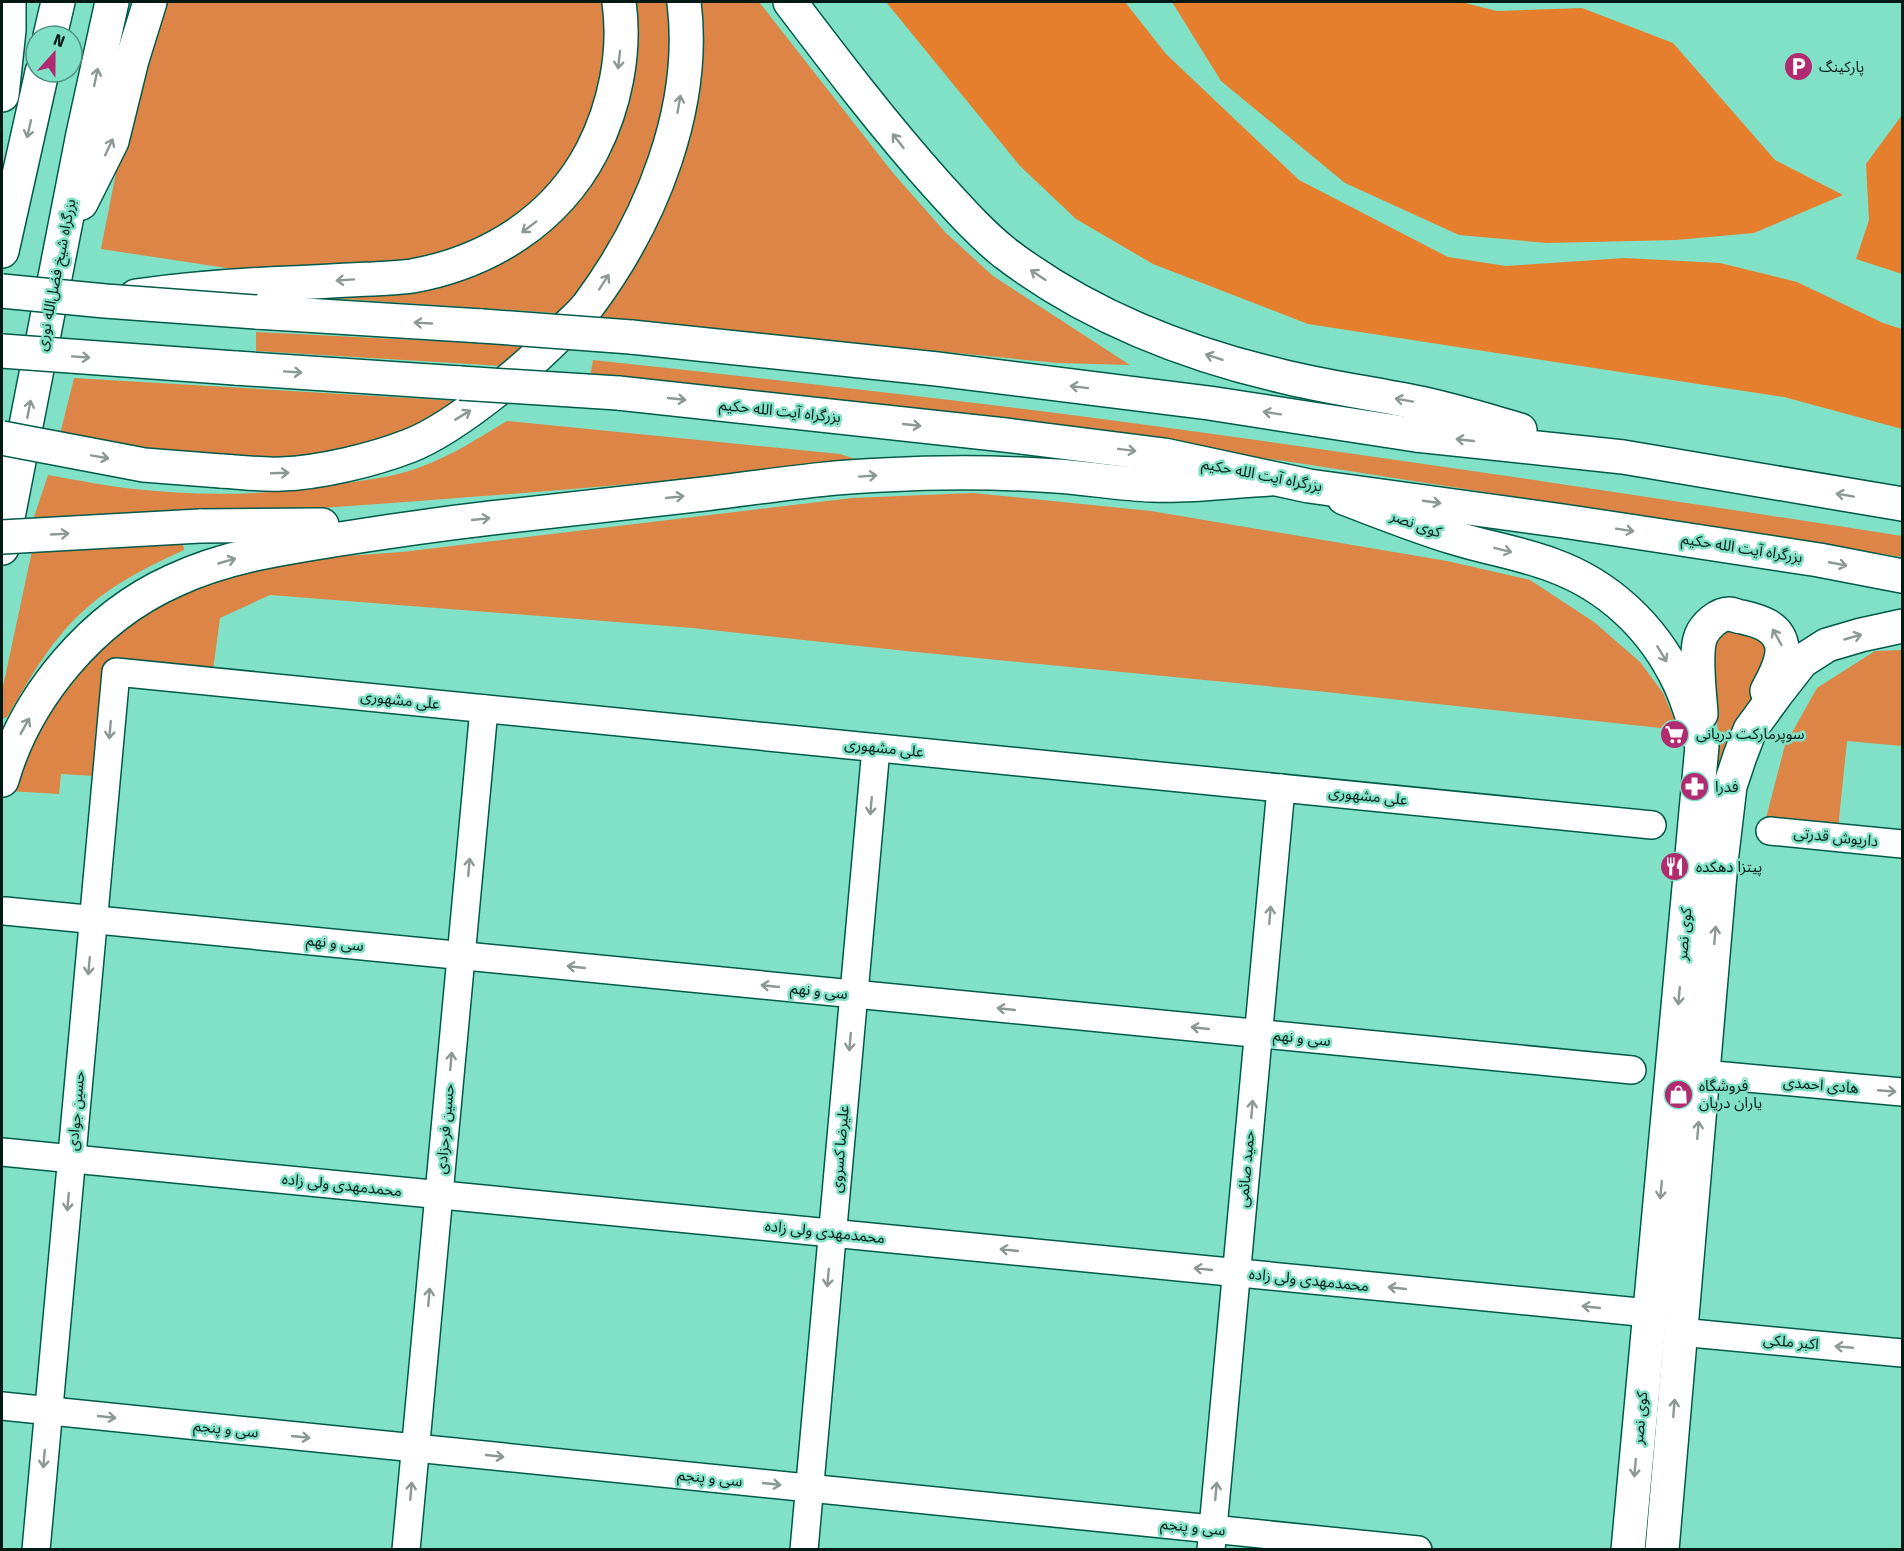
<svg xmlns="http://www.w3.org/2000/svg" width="1904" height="1551" viewBox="0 0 1904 1551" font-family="'Fira Sans','Noto Sans Arabic',sans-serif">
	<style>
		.green { fill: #dc8546 }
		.forest { fill: #e57f2e }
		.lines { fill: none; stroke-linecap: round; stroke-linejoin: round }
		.minor-casing { stroke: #005a49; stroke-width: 30 }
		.secondary-casing { stroke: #005a49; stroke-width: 36 }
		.trunk-casing { stroke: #005a49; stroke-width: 36 }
		.minor { stroke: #fff; stroke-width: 27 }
		.secondary { stroke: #fff; stroke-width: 33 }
		.trunk { stroke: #fff; stroke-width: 33 }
		.trunk-bridge-casing { stroke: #005a49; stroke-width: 36; stroke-linecap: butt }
		.trunk-bridge { stroke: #fff; stroke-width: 33 }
		.oneway { stroke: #8c9895 }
		.labels { text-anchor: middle; stroke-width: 5; stroke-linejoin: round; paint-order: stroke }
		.poi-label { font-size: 15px; fill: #001a13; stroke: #81e1c7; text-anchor: start }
		.street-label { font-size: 15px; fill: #001a13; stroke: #81e1c7 }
	</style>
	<rect width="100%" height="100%" fill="#81e1c7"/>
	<g class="green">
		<path d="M161 2H605L609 44 595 112 562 173 522 217 451 254 365 269H233L101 249 124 132Z"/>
		<path d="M630 2H673L671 87 630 221 571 314 282 295 364 287 560 216Z"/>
		<path d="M695 2H759L893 173 946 233 993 276 1130 365 1058 363 599 318 639 249Z"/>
		<path d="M256 332 496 344 521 347 503 366 256 351Z"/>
		<path d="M593 360C778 380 963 400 1147 425 1399 459 1651 497 1902 536V557L1285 461 843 403 590 377Z"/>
		<path d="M74 378 459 401C406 437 328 461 264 460 241 460 218 456 195 454 150 450 104 446 58 442Z"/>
		<path d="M507 421 840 454 864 462C587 490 309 511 31 526L48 475C77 480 105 486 134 489 206 497 277 495 347 483 373 479 399 476 423 466 453 455 480 437 507 421Z"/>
		<path d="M973 493 1151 511 1447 561 1530 580 1594 622 1640 662 1663 693 1679 730 1307 690 906 651 693 628 270 595 220 618 213 670 109 659 95 734 100 735 95 776 61 774 59 794 9 791 47 709 110 635 189 587 303 559 402 552 852 498Z"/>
		<path d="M183 543 184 550C151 565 116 582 89 606 53 636 30 678 7 717L2 719V691L32 551Z"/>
		<path d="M1728 628 1762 639 1768 655V665L1715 791 1718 731 1708 661 1715 640Z"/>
		<path d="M1902 650V746L1847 741 1838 829 1765 822 1785 745 1817 688 1875 651Z"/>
	</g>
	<g class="forest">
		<path d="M886 2H1125L1166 54 1299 180 1448 257 1506 266 1625 258 1720 263 1797 282 1883 323 1902 329V429L1784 397 1308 324 1153 264 1076 219 1020 166Z"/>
		<path d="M1172 2H1461L1497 11 1582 8 1673 43 1775 160 1843 195 1754 233 1676 240 1547 243 1459 235 1345 183 1221 81Z"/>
		<path d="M1902 115V274L1856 259 1869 220 1866 164Z"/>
	</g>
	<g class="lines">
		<defs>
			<g id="minor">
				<path d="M1770 831 1902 844"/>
				<path d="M5 911 1632 1070"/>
				<path d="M1703 1074 1902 1092"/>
				<path d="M2 1152 1649 1313"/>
				<path d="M1680 1332 1902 1353"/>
				<path d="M2 1406 1418 1550"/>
				<path d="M36 1550 116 672 1652 825"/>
				<path d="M406 1550 484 709"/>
				<path d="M804 1550 876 748"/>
				<path d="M1211 1550 1281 788"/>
			</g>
			<g id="secondary">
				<path d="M1344 498C1381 512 1418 527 1455 538 1487 548 1520 553 1552 565 1608 585 1653 627 1679 682 1689 702 1694 725 1702 746L1628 1550"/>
				<path d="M1701 714C1700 695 1694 653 1701 636 1705 626 1718 614 1729 614 1733 614 1738 617 1742 617 1760 621 1780 627 1782 648 1783 663 1773 679 1767 691"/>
				<path d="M1662 1550 1721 862 1730 786 1740 756 1750 730 1777 693 1802 661 1827 645 1861 635 1902 626"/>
			</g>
			<g id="trunk">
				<path d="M790 2C837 64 885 127 937 185 959 209 980 233 1005 253 1085 314 1183 353 1281 376 1325 387 1370 393 1414 402 1450 409 1485 420 1520 430"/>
				<path d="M50 36 58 2"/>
				<path d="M2 95 9 30V2"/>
				<path d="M81 203 112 141 132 60 150 2"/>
				<path d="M2 251 42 72"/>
				<path d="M136 296C188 289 239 285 290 283 317 282 345 280 372 279 385 278 399 278 412 276 489 262 556 220 592 151 615 106 626 52 619 2"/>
				<path d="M256 312 482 326"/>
				<path d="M631 337 937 369 1209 403 1416 435 1623 457 1902 504"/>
				<path d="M235 368 460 383"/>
				<path d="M618 393 1005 435 1164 455 1309 486 1563 521 1819 560 1902 576"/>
				<path d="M221 471C241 472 261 475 281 474 319 473 373 460 409 446 438 435 473 409 497 390 522 371 543 351 565 329 573 321 583 313 590 303 652 219 697 107 684 2"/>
				<path d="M200 526 322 525"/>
				<path d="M2 548 83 134 112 2"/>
				<path d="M2 780C26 696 93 617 173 581 226 556 283 548 340 539 390 531 440 524 491 518 562 510 633 502 704 494 764 487 823 477 883 475 940 472 999 472 1056 476 1088 478 1120 484 1152 485 1191 487 1231 481 1270 479"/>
			</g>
		</defs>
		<use href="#minor" class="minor-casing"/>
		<use href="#secondary" class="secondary-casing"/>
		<use href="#trunk" class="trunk-casing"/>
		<use href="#minor" class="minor"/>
		<use href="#secondary" class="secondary"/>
		<use href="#trunk" class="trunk"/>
		<defs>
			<g id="trunk-bridge">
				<path d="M2 291 105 301 256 312"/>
				<path d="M482 326 631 337"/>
				<path d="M2 351 235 368"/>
				<path d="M460 383 618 393"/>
				<path d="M2 438 144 465 221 471"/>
				<path d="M2 537 200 526"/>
			</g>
		</defs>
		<use href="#trunk-bridge" class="trunk-bridge-casing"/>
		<use href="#trunk-bridge" class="trunk-bridge"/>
	</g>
	<defs><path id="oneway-shaft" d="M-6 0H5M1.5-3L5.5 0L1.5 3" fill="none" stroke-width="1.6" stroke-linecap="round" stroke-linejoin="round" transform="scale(1.5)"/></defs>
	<g class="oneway">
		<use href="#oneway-shaft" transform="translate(619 60) rotate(96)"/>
		<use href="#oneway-shaft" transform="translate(96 77) rotate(-78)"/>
		<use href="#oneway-shaft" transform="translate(679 104) rotate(-80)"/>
		<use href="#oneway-shaft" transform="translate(29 129) rotate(103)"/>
		<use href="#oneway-shaft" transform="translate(898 141) rotate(-128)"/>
		<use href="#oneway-shaft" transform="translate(109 147) rotate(-65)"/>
		<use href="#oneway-shaft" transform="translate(529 227) rotate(143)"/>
		<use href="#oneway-shaft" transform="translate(1038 275) rotate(-146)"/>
		<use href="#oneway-shaft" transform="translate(345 280) rotate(176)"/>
		<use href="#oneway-shaft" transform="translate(604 282) rotate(-57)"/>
		<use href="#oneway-shaft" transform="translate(423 323) rotate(-177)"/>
		<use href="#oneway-shaft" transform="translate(81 357) rotate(4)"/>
		<use href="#oneway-shaft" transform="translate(1214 357) rotate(-162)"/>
		<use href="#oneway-shaft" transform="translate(293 372) rotate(4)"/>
		<use href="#oneway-shaft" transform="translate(1079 387) rotate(-173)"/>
		<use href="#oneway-shaft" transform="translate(677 399) rotate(6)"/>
		<use href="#oneway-shaft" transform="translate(1404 400) rotate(-170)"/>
		<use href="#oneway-shaft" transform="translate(29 409) rotate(-79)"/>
		<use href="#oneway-shaft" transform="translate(1272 413) rotate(-171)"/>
		<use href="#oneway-shaft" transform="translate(463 415) rotate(-31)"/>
		<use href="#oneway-shaft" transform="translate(912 425) rotate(6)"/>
		<use href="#oneway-shaft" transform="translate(1465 440) rotate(-174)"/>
		<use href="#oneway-shaft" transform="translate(1127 450) rotate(7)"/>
		<use href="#oneway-shaft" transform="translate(100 457) rotate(10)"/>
		<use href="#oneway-shaft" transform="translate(280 473) rotate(-2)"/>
		<use href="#oneway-shaft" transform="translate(868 476) rotate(-4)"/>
		<use href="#oneway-shaft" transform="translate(1845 495) rotate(-170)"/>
		<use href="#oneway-shaft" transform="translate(675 497) rotate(-6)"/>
		<use href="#oneway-shaft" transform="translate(1432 502) rotate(8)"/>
		<use href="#oneway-shaft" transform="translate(481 519) rotate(-6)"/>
		<use href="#oneway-shaft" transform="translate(1625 530) rotate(9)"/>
		<use href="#oneway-shaft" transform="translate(60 534) rotate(-3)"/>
		<use href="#oneway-shaft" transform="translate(1503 550) rotate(14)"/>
		<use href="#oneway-shaft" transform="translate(227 561) rotate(-16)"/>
		<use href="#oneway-shaft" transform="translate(1838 564) rotate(11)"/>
		<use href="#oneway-shaft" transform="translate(1777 637) rotate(-119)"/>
		<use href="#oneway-shaft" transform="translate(1853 637) rotate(-16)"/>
		<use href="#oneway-shaft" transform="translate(1662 654) rotate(59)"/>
		<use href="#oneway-shaft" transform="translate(25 726) rotate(-61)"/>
		<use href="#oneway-shaft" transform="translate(110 730) rotate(95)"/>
		<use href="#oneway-shaft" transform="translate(871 806) rotate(95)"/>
		<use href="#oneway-shaft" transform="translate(469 867) rotate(-85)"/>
		<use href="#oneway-shaft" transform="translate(1270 915) rotate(-85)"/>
		<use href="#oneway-shaft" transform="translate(1715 935) rotate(-85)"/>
		<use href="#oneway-shaft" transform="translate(89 966) rotate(95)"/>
		<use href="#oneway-shaft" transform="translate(576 967) rotate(-174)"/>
		<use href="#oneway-shaft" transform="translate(770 986) rotate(-174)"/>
		<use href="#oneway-shaft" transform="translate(1679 996) rotate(95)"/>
		<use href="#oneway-shaft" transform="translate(1006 1009) rotate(-174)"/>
		<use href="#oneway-shaft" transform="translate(1200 1028) rotate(-174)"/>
		<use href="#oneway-shaft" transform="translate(850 1042) rotate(95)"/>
		<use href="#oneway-shaft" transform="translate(451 1061) rotate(-85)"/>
		<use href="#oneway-shaft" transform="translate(1887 1091) rotate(5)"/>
		<use href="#oneway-shaft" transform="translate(1252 1109) rotate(-85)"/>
		<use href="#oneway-shaft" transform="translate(1698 1130) rotate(-85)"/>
		<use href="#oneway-shaft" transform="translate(1661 1190) rotate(95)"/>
		<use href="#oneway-shaft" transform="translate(68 1202) rotate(95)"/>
		<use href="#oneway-shaft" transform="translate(1009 1250) rotate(-174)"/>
		<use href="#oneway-shaft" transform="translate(1203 1269) rotate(-174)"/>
		<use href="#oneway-shaft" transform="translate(828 1278) rotate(95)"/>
		<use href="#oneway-shaft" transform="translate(1397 1288) rotate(-174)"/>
		<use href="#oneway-shaft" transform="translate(429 1297) rotate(-85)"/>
		<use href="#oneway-shaft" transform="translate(1591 1307) rotate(-174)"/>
		<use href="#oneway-shaft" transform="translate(1844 1347) rotate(-175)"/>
		<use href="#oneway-shaft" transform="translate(1674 1408) rotate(-85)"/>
		<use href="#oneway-shaft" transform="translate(107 1417) rotate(6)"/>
		<use href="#oneway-shaft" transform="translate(301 1437) rotate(6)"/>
		<use href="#oneway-shaft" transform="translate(495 1456) rotate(6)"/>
		<use href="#oneway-shaft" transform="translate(44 1459) rotate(95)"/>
		<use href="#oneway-shaft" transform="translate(1635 1468) rotate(95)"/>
		<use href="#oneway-shaft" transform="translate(772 1484) rotate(6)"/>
		<use href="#oneway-shaft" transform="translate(411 1491) rotate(-85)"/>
		<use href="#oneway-shaft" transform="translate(1216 1491) rotate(-85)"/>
	</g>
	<defs>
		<symbol id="parking-disc" viewBox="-11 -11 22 22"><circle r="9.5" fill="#b12b70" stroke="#81e1c7"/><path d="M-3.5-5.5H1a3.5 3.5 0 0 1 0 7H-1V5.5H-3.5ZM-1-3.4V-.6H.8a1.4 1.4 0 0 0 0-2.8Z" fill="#fff"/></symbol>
		<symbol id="supermarket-disc" viewBox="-11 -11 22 22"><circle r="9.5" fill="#b12b70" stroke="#81e1c7"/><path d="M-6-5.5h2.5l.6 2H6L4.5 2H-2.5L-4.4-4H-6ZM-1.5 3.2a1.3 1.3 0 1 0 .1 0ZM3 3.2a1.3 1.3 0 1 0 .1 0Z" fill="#fff"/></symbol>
		<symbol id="pharmacy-disc" viewBox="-11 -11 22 22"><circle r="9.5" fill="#b12b70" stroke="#81e1c7"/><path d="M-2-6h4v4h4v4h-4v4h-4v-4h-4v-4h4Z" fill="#fff"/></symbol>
		<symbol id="restaurant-disc" viewBox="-11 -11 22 22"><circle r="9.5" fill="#b12b70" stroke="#81e1c7"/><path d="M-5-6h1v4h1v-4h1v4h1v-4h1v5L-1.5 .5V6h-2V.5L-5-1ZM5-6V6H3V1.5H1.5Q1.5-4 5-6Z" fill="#fff"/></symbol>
		<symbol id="shop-disc" viewBox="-11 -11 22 22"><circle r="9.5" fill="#b12b70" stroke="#81e1c7"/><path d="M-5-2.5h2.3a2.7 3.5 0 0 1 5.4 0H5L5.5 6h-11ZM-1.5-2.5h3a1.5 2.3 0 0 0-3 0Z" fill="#fff"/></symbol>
	</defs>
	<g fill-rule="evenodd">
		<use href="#parking-disc" x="1782" y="50" width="33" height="33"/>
		<use href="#supermarket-disc" x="1658" y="718" width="33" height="33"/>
		<use href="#pharmacy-disc" x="1678" y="770" width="33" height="33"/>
		<use href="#restaurant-disc" x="1658" y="850" width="33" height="33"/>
		<use href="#shop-disc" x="1662" y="1078" width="33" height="33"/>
	</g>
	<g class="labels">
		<g class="poi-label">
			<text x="1819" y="72">پارکینگ</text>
			<text x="1696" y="739">سوپرمارکت دریانی</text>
			<text x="1715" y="792">فدرا</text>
			<text x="1696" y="872">پیتزا دهکده</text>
			<text x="1699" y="1091">فروشگاه<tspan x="1699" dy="17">یاران دریان</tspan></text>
		</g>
		<g class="street-label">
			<text transform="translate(56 275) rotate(-79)" y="5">بزرگراه شیخ فضل‌الله نوری</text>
			<text transform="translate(780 411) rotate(6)" y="5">بزرگراه آیت الله حکیم</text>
			<text transform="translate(1262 475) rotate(11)" y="5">بزرگراه آیت الله حکیم</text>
			<text transform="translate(1416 524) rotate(20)" y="5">کوی نصر</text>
			<text transform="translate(1742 548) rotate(9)" y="5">بزرگراه آیت الله حکیم</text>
			<text transform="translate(400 700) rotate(6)" y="5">علی مشهوری</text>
			<text transform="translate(884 748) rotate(6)" y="5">علی مشهوری</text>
			<text transform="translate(1368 796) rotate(6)" y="5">علی مشهوری</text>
			<text transform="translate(1836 837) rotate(6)" y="5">داریوش قدرتی</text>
			<text transform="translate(1684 934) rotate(-85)" y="5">کوی نصر</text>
			<text transform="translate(335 943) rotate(6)" y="5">سی و نهم</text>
			<text transform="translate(819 991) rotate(6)" y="5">سی و نهم</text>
			<text transform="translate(1302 1038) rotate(6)" y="5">سی و نهم</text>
			<text transform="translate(1821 1085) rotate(5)" y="5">هادی احمدی</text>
			<text transform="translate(76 1111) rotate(-85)" y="5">حسین جوادی</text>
			<text transform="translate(445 1129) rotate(-85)" y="5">حسین فرحزادی</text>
			<text transform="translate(840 1149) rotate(-85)" y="5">علیرضا کسروی</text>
			<text transform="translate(1246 1169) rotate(-85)" y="5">حمید صائمی</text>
			<text transform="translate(342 1185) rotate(6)" y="5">محمدمهدی ولی زاده</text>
			<text transform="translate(825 1232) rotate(6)" y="5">محمدمهدی ولی زاده</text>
			<text transform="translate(1309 1280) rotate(6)" y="5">محمدمهدی ولی زاده</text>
			<text transform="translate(1791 1342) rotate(5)" y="5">اکبر ملکی</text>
			<text transform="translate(1640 1418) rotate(-85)" y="5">کوی نصر</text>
			<text transform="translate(226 1429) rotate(6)" y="5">سی و پنجم</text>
			<text transform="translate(710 1478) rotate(6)" y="5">سی و پنجم</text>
			<text transform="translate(1193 1527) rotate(6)" y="5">سی و پنجم</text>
		</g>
	</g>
	<rect width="1904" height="1551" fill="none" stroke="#001a13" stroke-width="6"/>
	<g transform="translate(54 54) rotate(21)"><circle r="28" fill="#81e1c7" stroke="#4d917f" stroke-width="1.5"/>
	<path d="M0-4.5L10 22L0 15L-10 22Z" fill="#b12b70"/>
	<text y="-9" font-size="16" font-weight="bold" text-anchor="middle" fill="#001a13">N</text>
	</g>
</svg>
